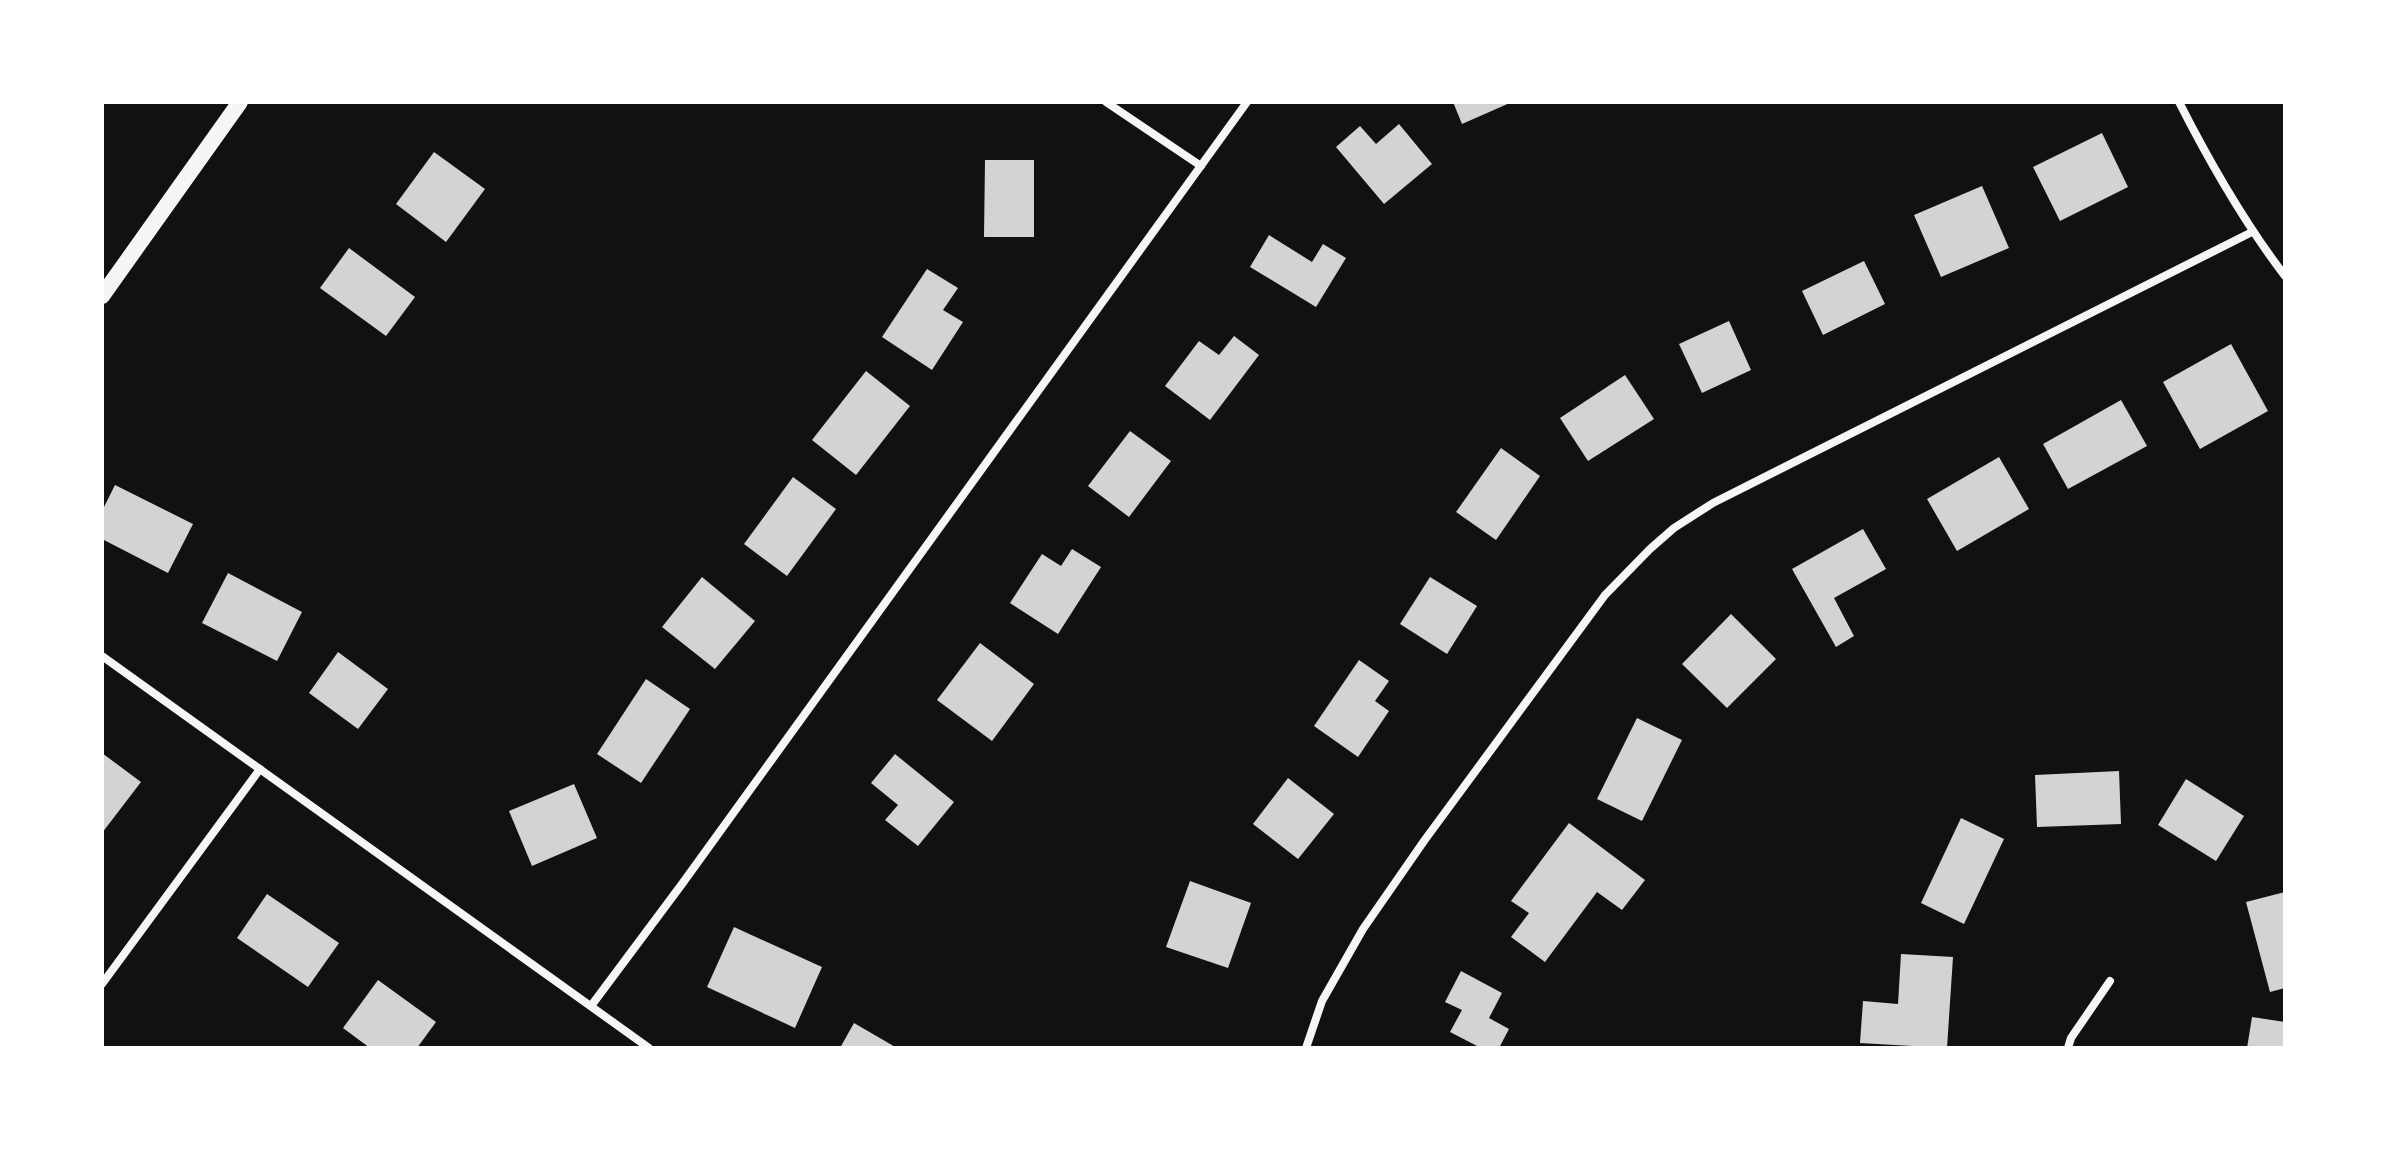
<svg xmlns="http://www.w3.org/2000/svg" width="2387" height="1150" viewBox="0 0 2387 1150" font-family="'IBM Plex Sans',sans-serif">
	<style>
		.building { fill: #d3d3d3 }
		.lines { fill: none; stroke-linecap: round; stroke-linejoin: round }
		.minor { stroke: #f5f5f5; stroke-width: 8 }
		.secondary { stroke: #f5f5f5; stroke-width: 16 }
	</style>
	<rect width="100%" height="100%" fill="#111"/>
	<g class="building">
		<path d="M1453 102H1512L1462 124Z"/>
		<path d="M1399 124 1432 164 1384 204 1336 147 1360 126 1376 144Z"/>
		<path d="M2102 133 2128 187 2060 221 2033 167Z"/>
		<path d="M434 152 485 189 446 242 396 204Z"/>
		<path d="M985 160H1034V237H984Z"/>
		<path d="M1982 186 2009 248 1941 277 1914 215Z"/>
		<path d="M1269 235 1312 262 1323 244 1346 258 1316 307 1250 267Z"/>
		<path d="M349 248 415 297 386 336 320 288Z"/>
		<path d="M1864 261 1885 304 1823 335 1802 291Z"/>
		<path d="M927 269 958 288 943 310 963 322 932 370 882 337Z"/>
		<path d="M1729 321 1751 370 1702 393 1679 344Z"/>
		<path d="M1234 336 1259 355 1210 420 1165 386 1199 341 1219 355Z"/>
		<path d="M2231 344 2268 411 2200 449 2163 382Z"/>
		<path d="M866 371 910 406 856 475 812 440Z"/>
		<path d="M1625 375 1654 419 1588 461 1560 418Z"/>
		<path d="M2121 400 2147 446 2068 489 2043 444Z"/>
		<path d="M1130 431 1171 461 1129 517 1088 486Z"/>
		<path d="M1501 448 1540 476 1496 540 1456 512Z"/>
		<path d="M1999 457 2029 509 1957 551 1927 499Z"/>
		<path d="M793 477 836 509 787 576 744 544Z"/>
		<path d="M115 485 193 524 168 573 102 539V511Z"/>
		<path d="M1863 529 1886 569 1834 598 1854 636 1836 647 1792 569Z"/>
		<path d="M1072 549 1101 567 1058 634 1010 603 1042 554 1061 566Z"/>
		<path d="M228 573 302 612 277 661 202 623Z"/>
		<path d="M702 577 755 621 715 669 662 627Z"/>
		<path d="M1430 577 1477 606 1447 654 1400 624Z"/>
		<path d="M1731 614 1776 659 1727 708 1682 664Z"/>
		<path d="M980 643 1034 684 992 741 937 700Z"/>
		<path d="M338 652 388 689 358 729 309 693Z"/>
		<path d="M1359 660 1389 681 1375 701 1389 711 1358 757 1314 726Z"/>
		<path d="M646 679 690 709 641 783 597 754Z"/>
		<path d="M1637 718 1682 740 1642 821 1597 799Z"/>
		<path d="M102 753 141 782 102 833Z"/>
		<path d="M895 754 954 802 918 846 885 820 898 805 871 783Z"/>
		<path d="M2119 771 2121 824 2037 827 2035 775Z"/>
		<path d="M1288 778 1334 814 1298 859 1253 824Z"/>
		<path d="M2186 779 2244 816 2216 861 2158 825Z"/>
		<path d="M574 784 597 838 532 866 509 811Z"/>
		<path d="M1961 818 2004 839 1964 924 1921 903Z"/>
		<path d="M1569 823 1645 880 1622 910 1597 892 1545 962 1511 937 1529 913 1511 901Z"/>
		<path d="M1190 881 1251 903 1228 968 1166 947Z"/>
		<path d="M2285 892V988L2270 992 2246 902Z"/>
		<path d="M267 894 339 943 308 987 237 938Z"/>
		<path d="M734 927 822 967 795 1028 707 987Z"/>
		<path d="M1901 954 1953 957 1947 1048 1860 1043 1863 1001 1898 1004Z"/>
		<path d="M1461 971 1502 993 1489 1018 1509 1029 1499 1048H1481L1450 1032 1462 1010 1445 1002Z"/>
		<path d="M378 980 436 1022 417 1048H370L343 1028Z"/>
		<path d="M2252 1017 2285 1022V1048H2247Z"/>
		<path d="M854 1023 897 1048H840Z"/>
	</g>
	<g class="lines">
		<g class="minor">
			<path d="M1106 102 1201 166"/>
			<path d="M2179 102C2210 163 2243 221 2285 276"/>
			<path d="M102 656 649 1048"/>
			<path d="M102 984 260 769"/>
			<path d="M591 1006 682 884 1247 102"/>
			<path d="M1306 1048 1322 1001 1363 929 1424 841 1605 595 1650 549 1674 528 1713 503 2252 232"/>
			<path d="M2068 1048 2071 1038 2110 981"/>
		</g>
		<path class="secondary" d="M102 296 240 102"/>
	</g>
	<rect width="2387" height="1150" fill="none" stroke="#ffffff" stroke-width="208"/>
</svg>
